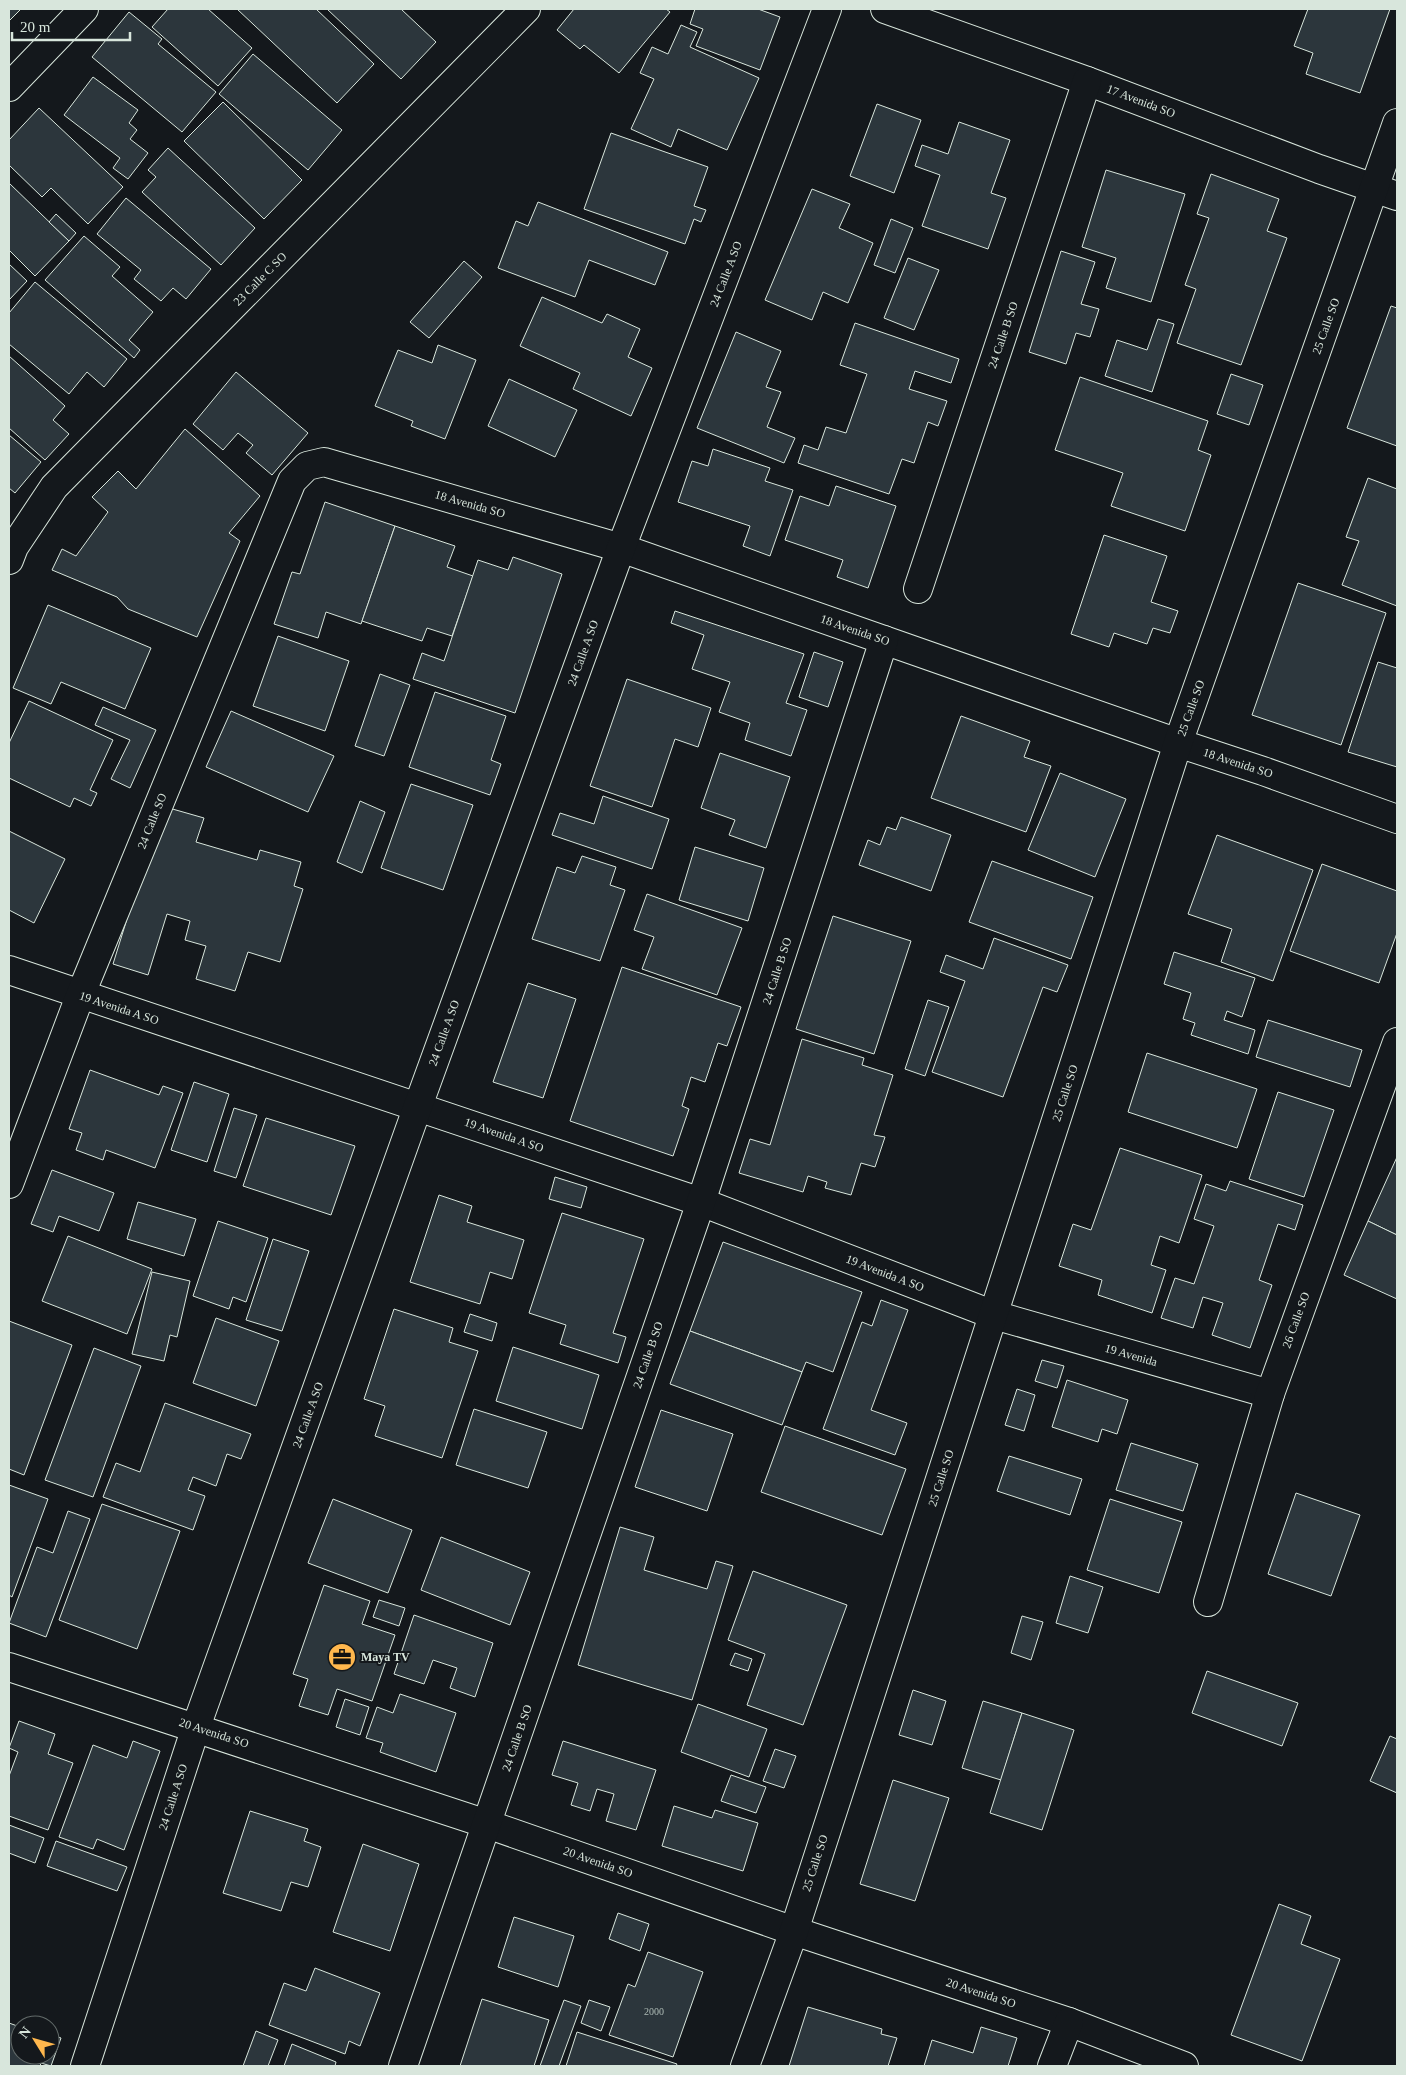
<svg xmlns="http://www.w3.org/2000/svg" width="1406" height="2075" viewBox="0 0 1406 2075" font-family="Georgia,serif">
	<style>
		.building { fill: #2c363c; stroke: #d8e6dc }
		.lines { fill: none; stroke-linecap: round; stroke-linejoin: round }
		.minor-casing { stroke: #d8e6dc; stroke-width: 30 }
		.tertiary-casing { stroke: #d8e6dc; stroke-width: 30 }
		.minor { stroke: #14181c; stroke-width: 28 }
		.tertiary { stroke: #14181c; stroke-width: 28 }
		.labels { text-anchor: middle; stroke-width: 4; stroke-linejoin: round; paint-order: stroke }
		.number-label { font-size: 10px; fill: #adbab4 }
		.street-label { font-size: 12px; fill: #d8e6dc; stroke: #14181c }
		.poi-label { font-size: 12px; font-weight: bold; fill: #d8e6dc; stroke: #14181c; text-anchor: start }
	</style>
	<rect width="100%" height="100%" fill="#14181c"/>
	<g class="building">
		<path d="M9 9H21L9 21Z"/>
		<path d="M168 9H208L252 48 218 86 152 27Z"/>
		<path d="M237 9H316L374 64 337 103Z"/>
		<path d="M327 9H401L436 42 401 79Z"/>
		<path d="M574 9H666L670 12 619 73 584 45 580 49 557 30Z"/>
		<path d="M695 9H758L780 17 760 70 696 46 703 29 690 24Z"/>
		<path d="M1308 9H1390L1360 93 1306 74 1313 53 1294 46Z"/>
		<path d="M129 12 162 39 158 44 216 92 182 132 92 57Z"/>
		<path d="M681 25 697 32 690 47 759 78 727 150 678 129 671 147 631 129 654 79 640 73 652 47 668 54Z"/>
		<path d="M253 54 342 130 308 170 219 94Z"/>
		<path d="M93 77 138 110 129 123 137 130 130 139 148 153 128 179 113 168 120 158 64 115Z"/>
		<path d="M223 102 302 180 264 219 184 141Z"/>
		<path d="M877 104 921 120 894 193 850 176Z"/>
		<path d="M39 108 123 187 88 224 51 188 42 197 9 165V140Z"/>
		<path d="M959 122 1010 140 991 193 1006 198 988 249 922 226 940 175 915 166 922 145 948 154Z"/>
		<path d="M611 133 708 167 694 206 706 210 701 222 694 219 685 244 584 209Z"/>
		<path d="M168 148 255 228 221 265 142 192 156 177 148 170Z"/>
		<path d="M1106 170 1185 194 1151 302 1106 288 1116 258 1082 247Z"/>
		<path d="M1211 174 1279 199 1267 231 1287 238 1241 365 1177 343 1196 289 1185 285 1209 218 1197 214Z"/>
		<path d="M9 183 69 241 35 276 9 250Z"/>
		<path d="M812 189 850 204 839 228 873 243 848 303 823 292 812 320 765 300Z"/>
		<path d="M126 198 211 269 186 299 173 288 161 301 134 279 141 270 97 234Z"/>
		<path d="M538 202 668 252 655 285 589 260 575 297 498 268 516 221 528 226Z"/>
		<path d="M56 214 76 233 69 241 49 222Z"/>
		<path d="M891 219 913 228 895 273 874 265Z"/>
		<path d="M84 236 120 267 112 276 153 312 129 340 140 350 134 358 45 280Z"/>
		<path d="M1061 251 1095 262 1081 304 1099 309 1090 337 1076 333 1066 364 1029 352Z"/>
		<path d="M908 258 939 270 914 330 884 318Z"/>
		<path d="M464 261 482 277 429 338 410 322Z"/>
		<path d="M9 264 27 281 9 300Z"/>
		<path d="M35 282 127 359 104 387 87 372 69 394 9 344V313Z"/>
		<path d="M542 297 602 323 607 314 640 329 628 357 652 368 631 416 573 389 580 373 520 346Z"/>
		<path d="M1391 306 1397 308V446L1347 428Z"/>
		<path d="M1158 319 1174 324 1152 392 1105 376 1117 340 1147 350Z"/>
		<path d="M855 323 959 359 951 383 915 371 909 389 947 401 938 426 928 422 914 463 902 459 889 494 798 463 804 445 818 450 826 427 846 433 867 374 840 365Z"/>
		<path d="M736 332 781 351 766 387 781 392 767 427 795 438 784 463 697 428Z"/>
		<path d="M438 345 476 360 445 439 411 426 413 421 375 406 398 350 432 363Z"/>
		<path d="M9 356 65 406 53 420 69 434 45 460 9 428Z"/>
		<path d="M236 372 308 433 272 475 246 453 253 445 238 433 223 450 193 424Z"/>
		<path d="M1231 374 1263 385 1249 425 1217 414Z"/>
		<path d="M1080 377 1208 421 1198 450 1211 455 1185 531 1111 506 1123 473 1055 450Z"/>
		<path d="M509 379 577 410 555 457 488 426Z"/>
		<path d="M185 429 260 496 229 533 240 541 197 637 128 609 117 597 52 570 62 549 76 556 108 512 92 497 118 471 136 489Z"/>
		<path d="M9 435 41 462 15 493 9 488Z"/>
		<path d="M713 449 770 468 765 481 793 490 770 556 743 546 750 526 678 502 692 461 708 466Z"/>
		<path d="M1368 478 1397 489V606L1342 585 1359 541 1346 537Z"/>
		<path d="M836 486 896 506 868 588 837 577 843 560 785 540 800 496 829 506Z"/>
		<path d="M325 502 395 526 361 624 326 612 318 638 274 624 292 572 300 574Z"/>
		<path d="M395 526 455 546 447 567 473 576 452 636 427 628 422 641 362 621Z"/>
		<path d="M1104 535 1167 556 1151 602 1178 611 1170 633 1153 628 1147 644 1114 633 1109 647 1071 634Z"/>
		<path d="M513 557 562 574 515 713 413 679 422 653 444 661 478 560 508 570Z"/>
		<path d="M1298 583 1386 613 1341 745 1252 715Z"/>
		<path d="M48 605 151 648 125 709 61 682 51 704 13 688Z"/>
		<path d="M675 611 804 654 786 703 807 710 791 756 745 740 750 723 719 712 730 682 692 669 704 635 671 623Z"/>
		<path d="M278 636 349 661 325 731 253 706Z"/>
		<path d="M814 652 843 662 828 707 799 697Z"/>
		<path d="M1378 662 1397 668V767L1348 752Z"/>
		<path d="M380 674 410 685 384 756 355 746Z"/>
		<path d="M627 679 711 708 698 747 675 739 652 807 590 786Z"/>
		<path d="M435 692 506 716 491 760 501 764 490 795 409 767Z"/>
		<path d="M29 701 113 740 90 790 97 793 91 806 74 798 70 807 9 778V743Z"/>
		<path d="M103 707 156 730 130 788 111 779 130 740 95 725Z"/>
		<path d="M231 711 334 756 308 812 206 767Z"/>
		<path d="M961 716 1030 741 1024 757 1051 766 1026 832 931 798Z"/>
		<path d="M720 753 790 777 766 848 729 835 735 820 701 808Z"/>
		<path d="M1060 773 1126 799 1095 877 1028 850Z"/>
		<path d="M411 784 473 805 443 890 381 868Z"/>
		<path d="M603 796 669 819 652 869 552 835 560 813 594 824Z"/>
		<path d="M360 801 385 812 362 873 337 862Z"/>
		<path d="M162 806 204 818 196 842 257 860 260 850 301 862 294 886 303 889 280 962 248 952 235 991 196 979 206 946 185 940 190 921 167 914 148 975 113 964Z"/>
		<path d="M901 817 951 835 931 891 859 865 868 840 880 845 887 827 896 830Z"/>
		<path d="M9 831 65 859 34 923 9 910Z"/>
		<path d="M1217 835 1313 870 1273 981 1221 962 1232 929 1188 914Z"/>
		<path d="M695 847 764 868 748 921 679 900Z"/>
		<path d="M582 856 616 867 610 885 625 890 600 961 532 939 557 867 575 873Z"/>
		<path d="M992 861 1093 897 1071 959 969 922Z"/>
		<path d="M1322 864 1397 891V933L1379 983 1290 951Z"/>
		<path d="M647 894 742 928 717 995 642 969 654 937 634 930Z"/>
		<path d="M833 916 911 941 874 1054 796 1029Z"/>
		<path d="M994 938 1068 965 1057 992 1043 987 1003 1097 932 1072 965 981 940 972 946 955 983 969Z"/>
		<path d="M1174 952 1255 978 1242 1017 1227 1011 1224 1020 1255 1030 1248 1054 1191 1035 1195 1023 1183 1019 1191 993 1164 984Z"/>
		<path d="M622 967 741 1007 727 1046 718 1043 705 1082 691 1077 682 1106 689 1109 673 1156 570 1121Z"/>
		<path d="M528 983 576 999 543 1098 493 1082Z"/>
		<path d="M928 1000 949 1007 925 1076 905 1069Z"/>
		<path d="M1268 1020 1362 1050 1350 1087 1256 1057Z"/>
		<path d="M802 1039 864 1058 862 1065 893 1075 874 1135 885 1137 875 1167 861 1163 851 1195 825 1188 827 1182 808 1176 803 1192 739 1173 750 1139 770 1145Z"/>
		<path d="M1147 1053 1257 1089 1237 1148 1128 1112Z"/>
		<path d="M90 1070 159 1095 163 1086 183 1093 155 1168 106 1150 103 1160 76 1150 82 1133 69 1129Z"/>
		<path d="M194 1082 229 1094 207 1162 171 1150Z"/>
		<path d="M1278 1092 1334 1110 1304 1197 1249 1179Z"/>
		<path d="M234 1108 257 1115 236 1178 214 1171Z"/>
		<path d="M266 1118 355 1146 331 1215 243 1186Z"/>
		<path d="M1120 1148 1202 1175 1179 1243 1160 1236 1151 1265 1166 1270 1152 1313 1098 1295 1102 1280 1059 1266 1073 1224 1091 1230Z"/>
		<path d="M1397 1157V1235L1368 1221Z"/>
		<path d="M52 1170 114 1193 99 1231 59 1216 53 1232 31 1224Z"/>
		<path d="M555 1177 587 1187 581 1208 549 1199Z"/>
		<path d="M1230 1181 1303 1205 1295 1230 1278 1224 1259 1280 1272 1285 1250 1348 1212 1335 1223 1303 1203 1297 1193 1328 1161 1318 1175 1278 1194 1284 1214 1226 1194 1219 1206 1184 1226 1191Z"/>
		<path d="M439 1195 472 1206 467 1222 524 1240 512 1279 490 1272 480 1304 410 1282Z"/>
		<path d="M138 1202 196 1219 184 1256 127 1239Z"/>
		<path d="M562 1213 644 1239 613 1333 626 1337 618 1363 560 1344 566 1325 529 1313Z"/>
		<path d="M218 1221 268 1238 246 1302 233 1297 229 1309 193 1296Z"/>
		<path d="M1368 1221 1397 1235V1299L1344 1275Z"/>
		<path d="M68 1236 152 1269 127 1334 42 1301Z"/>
		<path d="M273 1239 309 1251 282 1331 246 1320Z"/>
		<path d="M723 1242 862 1292 833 1372 806 1362 802 1372 690 1331Z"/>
		<path d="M152 1272 190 1281 177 1337 170 1335 164 1361 132 1354Z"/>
		<path d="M881 1300 908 1310 871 1410 907 1423 895 1455 823 1429 862 1322 872 1326Z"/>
		<path d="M394 1309 453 1328 449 1342 478 1351 442 1458 375 1436 385 1406 364 1399Z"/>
		<path d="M470 1314 497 1323 492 1341 464 1332Z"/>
		<path d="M216 1318 279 1341 256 1406 193 1383Z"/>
		<path d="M9 1321 72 1345 24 1475 9 1469Z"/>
		<path d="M690 1331 802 1372 782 1425 670 1384Z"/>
		<path d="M513 1347 599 1375 582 1429 496 1401Z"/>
		<path d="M94 1348 141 1366 93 1497 45 1480Z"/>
		<path d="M1042 1360 1064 1366 1057 1388 1035 1381Z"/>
		<path d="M1067 1380 1128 1400 1117 1434 1102 1429 1098 1442 1052 1427Z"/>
		<path d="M1017 1389 1035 1395 1024 1431 1005 1425Z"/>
		<path d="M165 1403 251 1434 241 1459 227 1454 216 1486 193 1477 188 1490 205 1496 193 1530 103 1497 116 1463 140 1472Z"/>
		<path d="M474 1409 547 1432 528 1488 456 1465Z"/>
		<path d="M661 1410 733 1434 707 1511 635 1487Z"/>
		<path d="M785 1426 906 1469 882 1535 761 1492Z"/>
		<path d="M1131 1443 1198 1464 1183 1511 1116 1490Z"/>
		<path d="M1009 1456 1082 1479 1070 1515 997 1491Z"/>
		<path d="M9 1485 48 1499 12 1597 9 1595Z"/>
		<path d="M1296 1493 1360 1515 1331 1596 1268 1574Z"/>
		<path d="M333 1499 412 1530 388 1593 308 1563Z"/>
		<path d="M1110 1499 1182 1522 1159 1593 1087 1570Z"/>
		<path d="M102 1504 180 1531 137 1649 59 1620Z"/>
		<path d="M68 1511 90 1519 46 1637 9 1623 37 1547 53 1553Z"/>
		<path d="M620 1527 654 1537 644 1570 707 1589 716 1561 733 1566 692 1700 578 1665Z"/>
		<path d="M441 1537 530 1572 510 1625 421 1590Z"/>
		<path d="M753 1571 847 1605 803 1725 747 1705 765 1654 728 1640Z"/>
		<path d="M1070 1576 1103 1587 1088 1633 1056 1623Z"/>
		<path d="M324 1585 370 1601 362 1624 395 1635 372 1701 337 1689 328 1715 299 1706 308 1679 293 1674Z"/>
		<path d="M379 1600 405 1608 399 1626 373 1617Z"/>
		<path d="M414 1615 493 1643 475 1697 450 1688 457 1668 433 1660 424 1684 394 1674Z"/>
		<path d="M1022 1616 1043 1622 1031 1660 1011 1653Z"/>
		<path d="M735 1653 752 1659 748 1671 730 1665Z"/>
		<path d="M1207 1671 1298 1703 1282 1746 1192 1713Z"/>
		<path d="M913 1690 946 1701 932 1745 899 1735Z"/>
		<path d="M400 1694 456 1713 436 1772 380 1752 383 1743 366 1738 377 1707 393 1713Z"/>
		<path d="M345 1699 369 1707 360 1735 336 1727Z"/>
		<path d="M983 1701 1022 1713 1001 1780 962 1768Z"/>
		<path d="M698 1704 767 1729 749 1777 681 1752Z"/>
		<path d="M1022 1713 1074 1730 1042 1830 990 1813Z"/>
		<path d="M19 1721 55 1734 48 1754 73 1763 48 1830 9 1816V1776L18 1752 9 1748Z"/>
		<path d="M1390 1736 1397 1739V1793L1370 1781Z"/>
		<path d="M133 1741 160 1751 124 1850 97 1839 93 1849 59 1837 93 1745 127 1758Z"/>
		<path d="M563 1741 656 1770 636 1830 606 1821 614 1794 597 1789 590 1811 571 1805 578 1783 552 1775Z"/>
		<path d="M775 1749 796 1756 784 1788 763 1781Z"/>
		<path d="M731 1775 766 1787 756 1813 721 1801Z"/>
		<path d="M893 1780 949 1798 915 1901 860 1884Z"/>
		<path d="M674 1806 712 1818 715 1810 758 1823 743 1871 662 1846Z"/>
		<path d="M250 1811 308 1829 304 1841 321 1847 308 1887 291 1882 281 1911 223 1893Z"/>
		<path d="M9 1825 44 1838 35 1863 9 1853Z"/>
		<path d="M56 1841 127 1867 117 1891 47 1866Z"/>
		<path d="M363 1844 419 1864 390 1951 333 1932Z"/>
		<path d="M1279 1904 1311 1916 1301 1944 1340 1959 1302 2061 1231 2035Z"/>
		<path d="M618 1913 649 1924 640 1951 609 1939Z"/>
		<path d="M514 1917 574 1936 558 1987 498 1967Z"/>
		<path d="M648 1952 703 1972 673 2057 609 2035 628 1984 635 1987Z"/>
		<path d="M315 1968 380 1993 360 2046 349 2041 345 2054 269 2025 284 1983 306 1991Z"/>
		<path d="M482 1999 549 2020 534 2066H460Z"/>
		<path d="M564 2000 581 2006 559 2066H540Z"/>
		<path d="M589 2000 610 2007 601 2031 581 2023Z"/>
		<path d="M808 2007 882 2029 881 2034 897 2038 888 2066H789Z"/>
		<path d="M9 2023 20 2027V2055H50V2034L61 2038 51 2066 41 2063 40 2066H9Z"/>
		<path d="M981 2027 1017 2038 1008 2066H924L932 2040 973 2053Z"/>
		<path d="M256 2031 278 2040 268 2066H243Z"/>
		<path d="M577 2032 677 2064 676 2066H566Z"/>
		<path d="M292 2044 336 2062 335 2066H284Z"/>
	</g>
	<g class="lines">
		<defs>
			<g id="minor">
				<path d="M885 9 1087 81 1319 169 1397 196"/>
				<path d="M9 87 84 9"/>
				<path d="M9 560 14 547 54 487 526 9"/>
				<path d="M918 589 1087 81"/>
				<path d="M9 970 701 1202 994 1315 1270 1394"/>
				<path d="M9 1184 80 996 292 481 307 466 324 462 621 548 1178 743 1263 771 1397 819"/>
				<path d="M1208 1602 1270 1394 1397 1042"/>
				<path d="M9 1667 487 1824 794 1931 1069 2022 1184 2066"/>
				<path d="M85 2066 196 1727 418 1106 621 548 827 9"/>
				<path d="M403 2066 701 1202 884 640"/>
				<path d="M1052 2066 1069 2022"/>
			</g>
			<path id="tertiary" d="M745 2066 794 1931 1178 743 1397 123"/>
		</defs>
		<use href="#minor" class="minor-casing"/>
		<use href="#tertiary" class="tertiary-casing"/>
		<use href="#minor" class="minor"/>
		<use href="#tertiary" class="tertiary"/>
	</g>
	<defs>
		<symbol id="office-disc" viewBox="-11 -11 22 22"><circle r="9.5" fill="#ffb74d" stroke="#14181c"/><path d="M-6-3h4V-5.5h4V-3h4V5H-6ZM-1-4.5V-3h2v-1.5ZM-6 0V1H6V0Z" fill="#111"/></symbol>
	</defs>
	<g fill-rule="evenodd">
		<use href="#office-disc" x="326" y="1641" width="32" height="32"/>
	</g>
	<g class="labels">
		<g class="number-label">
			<text x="654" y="2015">2000</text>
		</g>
		<g class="street-label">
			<text transform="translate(1141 101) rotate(21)" y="4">17 Avenida SO</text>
			<text transform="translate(726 274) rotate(-69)" y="4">24 Calle A SO</text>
			<text transform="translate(260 279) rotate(-45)" y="4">23 Calle C SO</text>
			<text transform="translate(1326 326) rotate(-70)" y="4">25 Calle SO</text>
			<text transform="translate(1003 335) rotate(-71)" y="4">24 Calle B SO</text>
			<text transform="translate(470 504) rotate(16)" y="4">18 Avenida SO</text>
			<text transform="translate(855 630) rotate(19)" y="4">18 Avenida SO</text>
			<text transform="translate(583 653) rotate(-70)" y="4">24 Calle A SO</text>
			<text transform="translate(1191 708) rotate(-70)" y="4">25 Calle SO</text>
			<text transform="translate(1238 763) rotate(18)" y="4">18 Avenida SO</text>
			<text transform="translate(152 821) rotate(-68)" y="4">24 Calle SO</text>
			<text transform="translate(777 971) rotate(-72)" y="4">24 Calle B SO</text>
			<text transform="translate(119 1008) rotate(18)" y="4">19 Avenida A SO</text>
			<text transform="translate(444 1033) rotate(-70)" y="4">24 Calle A SO</text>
			<text transform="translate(1065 1093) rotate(-72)" y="4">25 Calle SO</text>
			<text transform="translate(504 1135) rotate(19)" y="4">19 Avenida A SO</text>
			<text transform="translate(885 1273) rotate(21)" y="4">19 Avenida A SO</text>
			<text transform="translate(1296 1320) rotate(-70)" y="4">26 Calle SO</text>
			<text transform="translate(648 1355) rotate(-71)" y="4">24 Calle B SO</text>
			<text transform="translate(1131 1355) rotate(16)" y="4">19 Avenida</text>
			<text transform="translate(308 1415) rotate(-70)" y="4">24 Calle A SO</text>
			<text transform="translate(941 1478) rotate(-72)" y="4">25 Calle SO</text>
			<text transform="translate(214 1733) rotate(18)" y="4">20 Avenida SO</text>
			<text transform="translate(517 1738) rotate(-71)" y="4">24 Calle B SO</text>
			<text transform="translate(173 1797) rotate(-72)" y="4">24 Calle A SO</text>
			<text transform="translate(598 1862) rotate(19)" y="4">20 Avenida SO</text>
			<text transform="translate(815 1863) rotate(-72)" y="4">25 Calle SO</text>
			<text transform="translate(981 1993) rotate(18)" y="4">20 Avenida SO</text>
		</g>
		<g class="poi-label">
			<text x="361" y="1661">Maya TV</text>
		</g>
	</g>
	<rect width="1406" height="2075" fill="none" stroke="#d8e6dc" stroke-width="20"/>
	<g transform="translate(35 2040) rotate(307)"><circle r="24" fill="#14181c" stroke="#626a69"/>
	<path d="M0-4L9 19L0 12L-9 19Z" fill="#ffb74d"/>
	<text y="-8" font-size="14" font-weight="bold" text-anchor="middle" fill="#d8e6dc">N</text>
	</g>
	<path d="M12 32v8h118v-8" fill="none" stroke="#d8e6dc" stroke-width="2.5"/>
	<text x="20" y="32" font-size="15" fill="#d8e6dc" stroke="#14181c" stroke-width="4" paint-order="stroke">20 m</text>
</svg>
